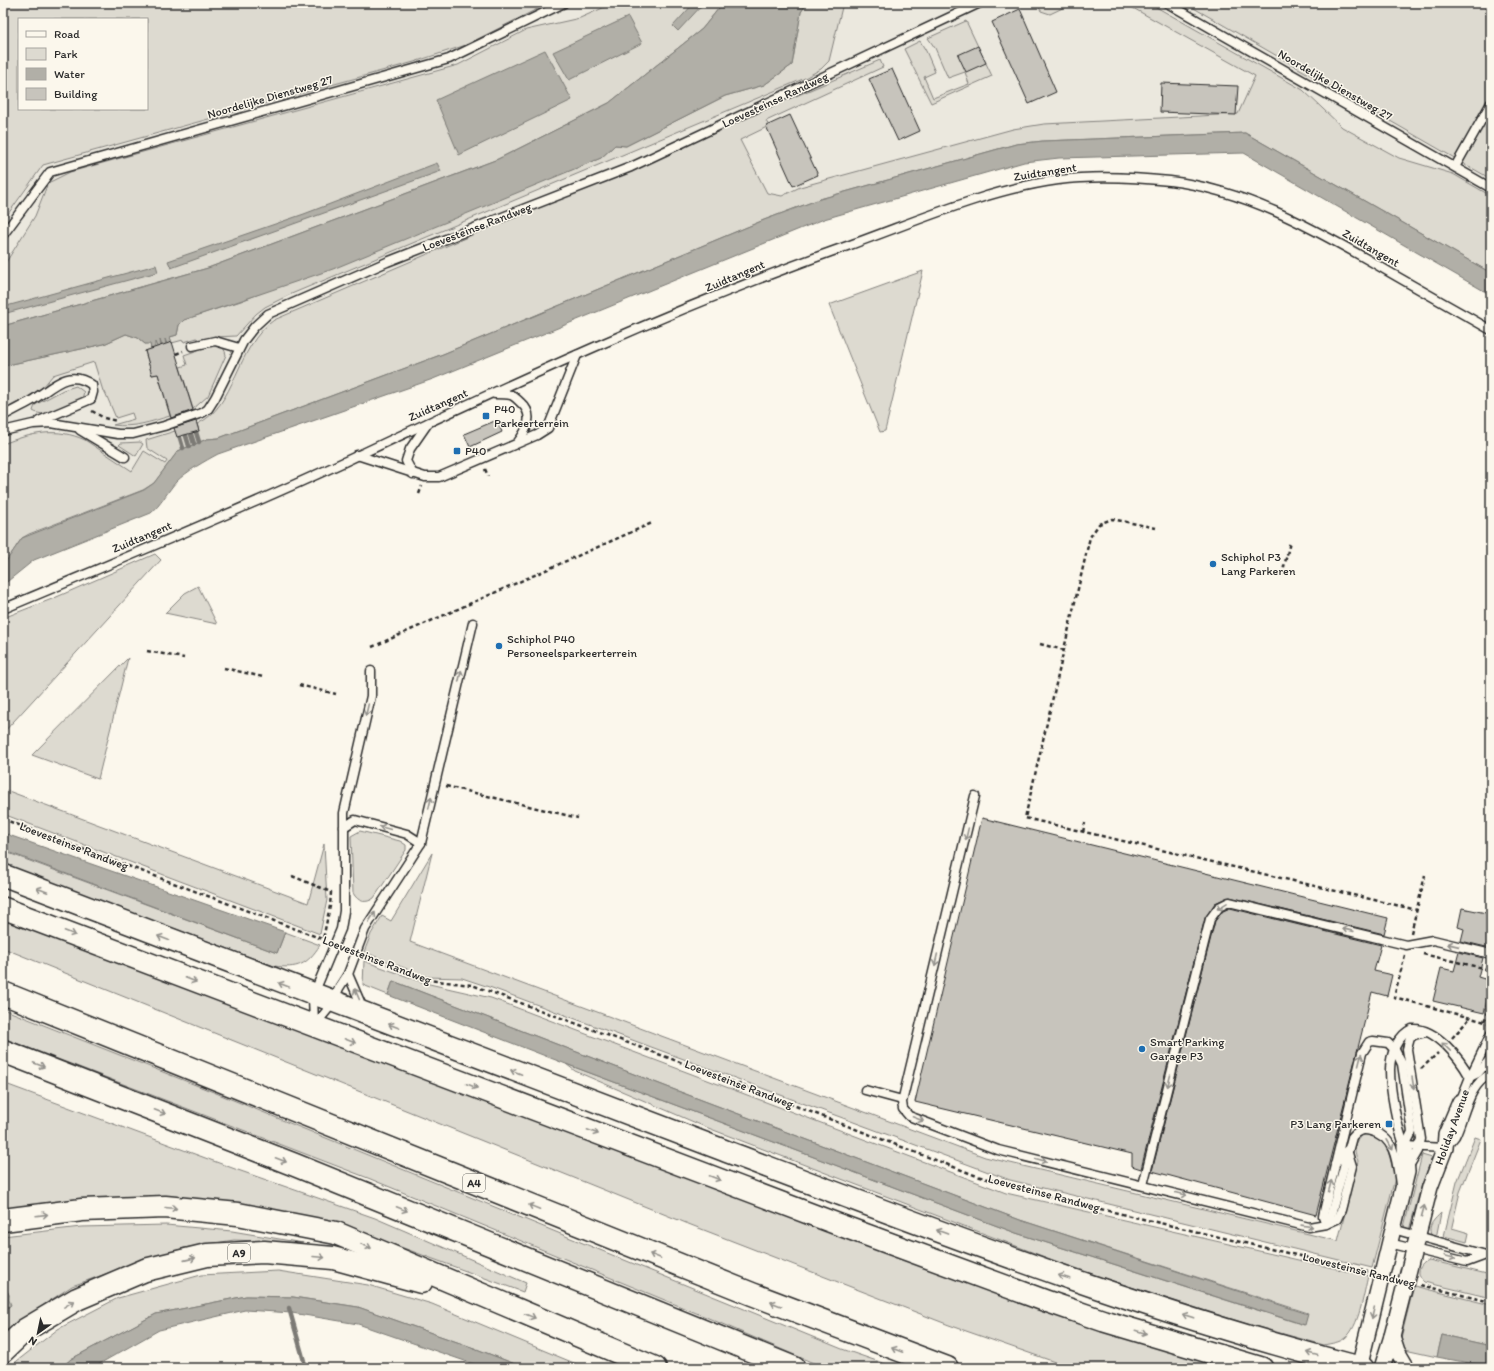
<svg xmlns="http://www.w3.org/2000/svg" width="1494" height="1371" viewBox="0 0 1494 1371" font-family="Itim,sans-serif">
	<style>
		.built { fill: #ebe8de; fill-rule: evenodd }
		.green { fill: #dddad0; stroke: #84827e; fill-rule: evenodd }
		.water { fill: #b1afa7; stroke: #7b7a75 }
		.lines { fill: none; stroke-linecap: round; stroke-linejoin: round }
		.stream { stroke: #7b7a75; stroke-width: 4.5 }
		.building { fill: #c7c4bc; stroke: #2b2b2b }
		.lane-casing { stroke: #2b2b2b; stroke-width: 11 }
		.street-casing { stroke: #2b2b2b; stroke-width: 18 }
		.secondary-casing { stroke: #2b2b2b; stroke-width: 24 }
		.highway-casing { stroke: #2b2b2b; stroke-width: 25 }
		.path { stroke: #2b2b2b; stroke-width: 2.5; stroke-dasharray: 4 3; stroke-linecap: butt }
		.lane { stroke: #fbf7ec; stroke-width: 8 }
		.street { stroke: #fbf7ec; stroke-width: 15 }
		.secondary { stroke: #fbf7ec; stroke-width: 21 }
		.highway { stroke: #fbf7ec; stroke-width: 22 }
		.oneway { stroke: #93918c }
		.poi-dot { fill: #1f6fb2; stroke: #fbf7ec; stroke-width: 1.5 }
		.labels { text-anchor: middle; stroke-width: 3; stroke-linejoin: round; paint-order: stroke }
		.shield { fill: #fbf7ec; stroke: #696865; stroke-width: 1 }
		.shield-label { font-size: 11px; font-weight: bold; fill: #2b2b2b }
		.street-label { font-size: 12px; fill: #2b2b2b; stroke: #fbf7ec }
		.poi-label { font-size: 12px; fill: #2b2b2b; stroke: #fbf7ec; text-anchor: start }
	</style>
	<rect width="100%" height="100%" fill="#fbf7ec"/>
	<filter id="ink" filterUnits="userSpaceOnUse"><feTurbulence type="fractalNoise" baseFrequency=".025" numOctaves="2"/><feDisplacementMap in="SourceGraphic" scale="8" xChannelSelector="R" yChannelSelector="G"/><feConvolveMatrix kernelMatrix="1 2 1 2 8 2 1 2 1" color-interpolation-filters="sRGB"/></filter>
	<g filter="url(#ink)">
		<path class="built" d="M3 3H1491V274L1245 133 1022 140 766 211 400 370 176 447 152 480 3 555ZM19 19H147V109H19Z"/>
		<g class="green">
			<path d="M3 3H549L466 45 414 62 43 165 3 221ZM19 19H147V109H19Z"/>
			<path d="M614 3H723L702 29 609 103 498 159 208 268 3 326V267L35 216 48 183 70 172 458 65 526 30 580 18Z"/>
			<path d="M807 3H843L829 61 821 69 803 79 289 295 265 307 256 314 236 336 216 337 198 341 197 338 184 342 183 340 172 343 170 337 177 335 179 325 183 320 241 301 601 158 615 145 626 146 725 96 764 85 792 65 801 12Z"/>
			<path d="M1037 3H1073L1050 14 1041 11Z"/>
			<path d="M1124 3H1149L1303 90 1342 127 1399 158 1453 174 1491 196V273L1245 133 1043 141 1016 144 820 199 764 220 443 354 219 438 207 439 178 451 154 483 143 490 29 534 22 538 3 566V444C31 433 57 427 85 440L132 471 144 451 165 464 167 461 147 448 146 440 175 431 178 437 159 373 163 372 183 436 164 372 168 371 188 434 169 370 173 369 194 432 175 369 179 367 199 431 197 424C236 407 235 347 274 320L880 60 883 67 766 121 769 126 740 140 767 193 782 196 800 187 1013 129 1044 124 1238 114 1255 76Z"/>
			<path d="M1185 3H1491V179Z"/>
			<path d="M966 21 992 76 931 103 904 49 920 41 926 51 935 72 924 77 933 98 969 84 965 72 948 78 935 48 928 38Z"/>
			<path d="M923 271 885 431 880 432 829 305Z"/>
			<path d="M126 334 138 338 145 344 150 343 151 349 145 351 152 375 158 374 170 416C150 422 134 428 113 425L134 419 132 413 116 418 105 392 103 391 94 362 53 375 44 386 33 394 3 410V366L104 344Z"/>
			<path d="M207 344C217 345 224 344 226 355L208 396 193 409 180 367 187 365 184 355 201 349V347Z"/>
			<path d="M76 386 84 392 82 399C69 404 47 420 33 411L35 405 63 390Z"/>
			<path d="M140 442 143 444 136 456 119 445 121 443Z"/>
			<path d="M155 554 161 560 3 733V662L7 643 3 642V618L52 599Z"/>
			<path d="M198 586 217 624 165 613 185 593Z"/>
			<path d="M128 658 98 779 32 755Z"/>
			<path d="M3 789 308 903 324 844 327 900 320 934 3 814Z"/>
			<path d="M360 831 400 841 406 845V850L374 898C366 904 358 902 353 893L351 836Z"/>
			<path d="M3 851 277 953 285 932 320 945C307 965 298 969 274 966L3 864Z"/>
			<path d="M432 853 410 942 985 1157 1338 1241 1358 1161C1353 1149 1353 1138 1367 1134L1378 1137 1387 1146 1395 1178 1372 1268 1010 1180 492 988 462 978 427 977 364 952 371 934 382 916 391 921Z"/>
			<path d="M3 915 1089 1326 1222 1368H1072L949 1325 691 1225 3 948Z"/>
			<path d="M364 961 425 983 491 998 1006 1193 1368 1276C1364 1292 1359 1328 1345 1338 1339 1343 1332 1343 1324 1345L1247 1324 1084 1272 703 1126 575 1071 566 1064 1016 1233 1304 1325 1308 1313 1020 1220 675 1090 393 981 388 995 363 985Z"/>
			<path d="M3 1009 216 1093 842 1349 897 1368H825L706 1317 368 1178 3 1038Z"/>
			<path d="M3 1083 235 1169 375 1218 526 1283 523 1292 368 1235 319 1221 3 1212Z"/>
			<path d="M1475 1137 1481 1139 1460 1192 1452 1226V1228L1469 1233 1467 1242 1444 1236 1457 1182Z"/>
			<path d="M1422 1155 1432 1158 1421 1187 1409 1230 1404 1227Z"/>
			<path d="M1441 1213 1436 1238 1431 1235C1427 1225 1435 1219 1441 1213Z"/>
			<path d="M166 1225 232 1231 303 1243 234 1240 184 1248 139 1262 72 1286 21 1320 3 1336V1307L6 1309 9 1295 3 1282V1236L81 1227Z"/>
			<path d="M1429 1260 1491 1275V1298L1424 1282C1415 1274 1419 1264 1429 1260Z"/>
			<path d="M278 1271 368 1285 432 1304 586 1368H525L474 1348 358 1307 293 1297 246 1296 156 1314 71 1359 61 1368H8L58 1329 118 1298 201 1275Z"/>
			<path d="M1414 1286 1491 1305V1346L1442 1335 1437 1357 1405 1350 1401 1338Z"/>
		</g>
		<g class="water">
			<path d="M694 3H704L678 31 673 26Z"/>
			<path d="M723 3H807L801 12 792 65 764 85 725 96 626 146 615 145 601 158 333 269 184 320 179 325 177 335 170 337 172 343 167 344 165 339 166 345 162 346 160 340 161 346 157 347 155 342V348L151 349 150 344H145L138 338 126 334 104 344 3 366V326L208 268 498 159 609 103 702 29Z"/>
			<path d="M628 17 642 43 569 80 553 52Z"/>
			<path d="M545 50 572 100 459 155 436 100Z"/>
			<path d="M1245 133 1491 273V295L1244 153 1059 158 1024 162 824 219 433 379 218 454C205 461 187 471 176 482 167 492 161 505 151 513L34 560 3 585V566L22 538 144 490 154 483 178 451 207 439 219 438 443 354 764 220 820 199 1016 144 1043 141Z"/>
			<path d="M437 163 441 171 171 268 168 261 304 214Z"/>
			<path d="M156 265 158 272 3 314V307Z"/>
			<path d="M3 833 285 932 277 953 3 850Z"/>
			<path d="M393 981 675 1090 1020 1220 1308 1314 1305 1325 1016 1233 566 1064 388 995Z"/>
			<path d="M3 1282 9 1295V1300L11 1305 6 1309 3 1307Z"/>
			<path d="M246 1296 293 1297 358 1307 474 1348 525 1368H485L358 1324 292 1313 245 1310 159 1330 92 1368H61L71 1359 156 1314Z"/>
			<path d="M1442 1335 1491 1346V1367L1437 1357Z"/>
		</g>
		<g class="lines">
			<g class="stream">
				<path d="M188 406 199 442"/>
				<path d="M183 408 194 444"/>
				<path d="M178 409 189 446"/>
				<path d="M172 411 183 448"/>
				<path d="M289 1308 306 1368"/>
			</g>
		</g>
		<g class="building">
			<path d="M1020 9 1056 92 1029 104 992 22Z"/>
			<path d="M978 46 986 63 966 72 958 55Z"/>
			<path d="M892 69 920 131 898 141 869 79Z"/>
			<path d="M1161 83 1238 86 1236 115 1160 112Z"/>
			<path d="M790 115 818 175 793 186 766 126Z"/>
			<path d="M172 342 193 410 171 418 158 374 152 375 145 351Z"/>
			<path d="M497 420 502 432 470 447 464 434Z"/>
			<path d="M196 421 199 431 177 437 174 428Z"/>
			<path d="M982 818 1388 918 1384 934 1230 897 1215 903 1205 918 1141 1169 1132 1166V1154L915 1102Z"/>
			<path d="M1230 908 1381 945 1374 971 1392 975 1387 996 1372 992 1316 1215 1152 1171 1215 921 1223 911Z"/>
			<path d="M1462 908 1491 914V933L1486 947 1461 941 1464 929 1458 927Z"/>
			<path d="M1459 952 1483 958 1478 977 1491 981 1484 1013 1433 1001 1441 968 1454 971Z"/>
		</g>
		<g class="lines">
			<defs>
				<g id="lane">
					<path d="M1167 3 1491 188"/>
					<path d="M1455 167 1491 103"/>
					<path d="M3 235 50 172 449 59 564 3"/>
					<path d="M192 346 215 341 239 348"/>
					<path d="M495 394C500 394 506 394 511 395 514 396 518 400 521 403 535 415 527 430 518 442"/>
					<path d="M3 416C12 411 22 406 31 401 51 389 68 367 92 385L93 392 91 399 39 421"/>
					<path d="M80 430 125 457"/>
					<path d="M3 431 33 424 51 423 118 434H133L164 426 202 413 208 409 215 398 244 340 255 326 268 314 387 262 631 167 980 3"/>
					<path d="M357 455 425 477H439L537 435 548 428 577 355"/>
					<path d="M413 474 406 461 410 449 428 423"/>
					<path d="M3 609C117 561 232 514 344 462 510 384 677 306 850 245 917 221 986 190 1058 180 1095 175 1133 177 1170 181 1244 190 1309 226 1372 262 1411 285 1451 307 1491 330"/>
					<path d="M975 796 902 1102 903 1109 909 1116 998 1150 1309 1227 1326 1224 1330 1218 1352 1137C1357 1130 1363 1129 1371 1131 1396 1137 1397 1163 1400 1185"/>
					<path d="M344 827 355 820 407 834 421 843"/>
					<path d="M348 974 364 1011"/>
					<path d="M314 1024 313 996 341 929 344 911V813L371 696V671"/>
					<path d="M315 1025 333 1003 339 988 348 974 365 929 421 843 473 623"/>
					<path d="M1470 1077 1478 1073 1491 1058"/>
					<path d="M865 1090 902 1100"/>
					<path d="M1460 1102 1470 1077 1491 1034"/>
					<path d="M1405 1146C1397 1129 1390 1089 1390 1070 1390 1054 1398 1035 1412 1029 1436 1027 1460 1059 1470 1077"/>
					<path d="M1405 1146 1445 1148C1448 1144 1452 1140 1455 1136 1465 1116 1468 1084 1491 1074"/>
					<path d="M1335 1164 1347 1150 1352 1166 1341 1210 1337 1219 1326 1224 1323 1216 1325 1207 1362 1053 1369 1042 1373 1041 1388 1043 1395 1050 1402 1064 1412 1132 1405 1146"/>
					<path d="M1408 1168 1418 1151 1421 1139 1407 1049 1410 1038 1414 1035 1426 1032"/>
					<path d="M1143 1185 1210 919 1219 907 1229 902 1406 945 1433 940 1491 954"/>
					<path d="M1393 1229 1486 1255"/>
					<path d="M1389 1243 1467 1262 1486 1255"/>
				</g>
				<g id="street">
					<path d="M1392 1336 1397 1351 1407 1368"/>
					<path d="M1359 1368 1407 1172 1405 1146"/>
					<path d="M1382 1368 1392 1336 1430 1187 1445 1148 1446 1135 1460 1102"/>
				</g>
				<g id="secondary">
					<path d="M3 875C243 968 483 1060 723 1150 934 1230 1145 1312 1363 1368"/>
					<path d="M3 908 837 1224 1046 1301 1104 1321 1262 1368"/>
				</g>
				<g id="highway">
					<path d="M3 993 752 1294 947 1368"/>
					<path d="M3 1051 295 1165 794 1368"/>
					<path d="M3 1220 82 1210 165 1207 238 1214 336 1233 655 1368"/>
					<path d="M3 1351 25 1330 77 1299 145 1270 207 1255 264 1252 333 1258 421 1282"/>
				</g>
			</defs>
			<use href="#lane" class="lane-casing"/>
			<use href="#street" class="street-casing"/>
			<use href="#secondary" class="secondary-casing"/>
			<use href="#highway" class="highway-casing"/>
			<g class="path">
				<path d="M176 354 183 351"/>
				<path d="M92 411 104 418 117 421"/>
				<path d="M485 469 488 476"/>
				<path d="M419 494 422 486"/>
				<path d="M1156 528 1112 519 1099 524 1090 537 1025 818 1417 910"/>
				<path d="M1282 575 1290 542"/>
				<path d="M1040 644 1064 650"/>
				<path d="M372 647 652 523"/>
				<path d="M147 651 184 658"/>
				<path d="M224 668 263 677"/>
				<path d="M299 685 336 694"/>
				<path d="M446 786 578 818"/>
				<path d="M3 819 325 940"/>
				<path d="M1083 832 1085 823"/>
				<path d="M292 876 331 892 330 906 323 939"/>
				<path d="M1411 933 1425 876"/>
				<path d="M1423 954 1491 970"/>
				<path d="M1405 955 1394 997 1489 1023"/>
				<path d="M367 957 428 980 472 985 723 1078 977 1176 1058 1199 1368 1272"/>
				<path d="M1484 1021 1491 1006"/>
				<path d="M1452 1038 1471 1017"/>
				<path d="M1421 1069 1438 1053"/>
				<path d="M1420 1285 1491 1302"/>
			</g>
			<use href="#lane" class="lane"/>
			<use href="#street" class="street"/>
			<use href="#secondary" class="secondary"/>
			<use href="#highway" class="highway"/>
		</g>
		<defs><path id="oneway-shaft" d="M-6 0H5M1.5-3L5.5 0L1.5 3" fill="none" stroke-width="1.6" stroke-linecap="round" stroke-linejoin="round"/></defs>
		<g class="oneway">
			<use href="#oneway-shaft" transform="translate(460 676) rotate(-77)"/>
			<use href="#oneway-shaft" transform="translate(367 710) rotate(103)"/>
			<use href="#oneway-shaft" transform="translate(430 803) rotate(-77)"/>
			<use href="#oneway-shaft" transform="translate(385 828) rotate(-166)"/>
			<use href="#oneway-shaft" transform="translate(967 834) rotate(103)"/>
			<use href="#oneway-shaft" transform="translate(42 890) rotate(-159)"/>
			<use href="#oneway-shaft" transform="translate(1222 906) rotate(148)"/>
			<use href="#oneway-shaft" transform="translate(372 917) rotate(-57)"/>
			<use href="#oneway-shaft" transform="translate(1348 930) rotate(-167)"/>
			<use href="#oneway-shaft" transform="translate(70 933) rotate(21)"/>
			<use href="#oneway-shaft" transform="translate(163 938) rotate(-159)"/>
			<use href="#oneway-shaft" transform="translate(1453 945) rotate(-167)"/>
			<use href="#oneway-shaft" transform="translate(936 960) rotate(103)"/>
			<use href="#oneway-shaft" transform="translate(191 980) rotate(21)"/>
			<use href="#oneway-shaft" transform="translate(284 985) rotate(-159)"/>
			<use href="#oneway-shaft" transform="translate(357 994) rotate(-113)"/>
			<use href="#oneway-shaft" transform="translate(394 1026) rotate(-159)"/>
			<use href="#oneway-shaft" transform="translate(350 1041) rotate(21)"/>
			<use href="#oneway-shaft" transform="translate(1446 1047) rotate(-136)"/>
			<use href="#oneway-shaft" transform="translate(1360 1060) rotate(-76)"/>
			<use href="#oneway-shaft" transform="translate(39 1065) rotate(21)"/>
			<use href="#oneway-shaft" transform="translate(516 1072) rotate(-159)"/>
			<use href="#oneway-shaft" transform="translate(1169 1081) rotate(104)"/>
			<use href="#oneway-shaft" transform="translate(1413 1083) rotate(81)"/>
			<use href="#oneway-shaft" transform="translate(472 1086) rotate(21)"/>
			<use href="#oneway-shaft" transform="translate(160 1112) rotate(21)"/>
			<use href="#oneway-shaft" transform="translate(918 1119) rotate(21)"/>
			<use href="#oneway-shaft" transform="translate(593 1132) rotate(21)"/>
			<use href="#oneway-shaft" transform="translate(1390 1145) rotate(61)"/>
			<use href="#oneway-shaft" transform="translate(281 1160) rotate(21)"/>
			<use href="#oneway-shaft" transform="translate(1041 1160) rotate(14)"/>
			<use href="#oneway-shaft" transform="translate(715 1178) rotate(21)"/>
			<use href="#oneway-shaft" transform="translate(1330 1186) rotate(-76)"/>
			<use href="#oneway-shaft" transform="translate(1181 1194) rotate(14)"/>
			<use href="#oneway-shaft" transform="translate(534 1207) rotate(-158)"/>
			<use href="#oneway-shaft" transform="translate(171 1208) rotate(5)"/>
			<use href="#oneway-shaft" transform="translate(402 1209) rotate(22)"/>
			<use href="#oneway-shaft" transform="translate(1423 1211) rotate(-75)"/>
			<use href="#oneway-shaft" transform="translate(42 1215) rotate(-7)"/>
			<use href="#oneway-shaft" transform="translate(1307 1226) rotate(8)"/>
			<use href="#oneway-shaft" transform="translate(942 1232) rotate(-160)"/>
			<use href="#oneway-shaft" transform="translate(366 1246) rotate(23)"/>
			<use href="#oneway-shaft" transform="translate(655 1256) rotate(-158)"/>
			<use href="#oneway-shaft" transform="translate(319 1257) rotate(5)"/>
			<use href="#oneway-shaft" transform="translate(1450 1257) rotate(15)"/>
			<use href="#oneway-shaft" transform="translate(190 1259) rotate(-13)"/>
			<use href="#oneway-shaft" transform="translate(1064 1277) rotate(-162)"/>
			<use href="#oneway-shaft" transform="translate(69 1304) rotate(-31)"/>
			<use href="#oneway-shaft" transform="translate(776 1304) rotate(-159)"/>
			<use href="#oneway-shaft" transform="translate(1373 1313) rotate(103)"/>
			<use href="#oneway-shaft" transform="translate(530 1316) rotate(22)"/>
			<use href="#oneway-shaft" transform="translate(1188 1316) rotate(-162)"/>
			<use href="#oneway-shaft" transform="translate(1141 1332) rotate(17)"/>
			<use href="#oneway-shaft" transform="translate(897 1350) rotate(-159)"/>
			<use href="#oneway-shaft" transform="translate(1312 1354) rotate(-165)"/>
		</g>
	</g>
	<g class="poi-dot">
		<rect x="482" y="412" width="8" height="8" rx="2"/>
		<rect x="453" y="447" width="8" height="8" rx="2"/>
		<circle cx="1213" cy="564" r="4"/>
		<circle cx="499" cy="646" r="4"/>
		<circle cx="1142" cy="1049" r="4"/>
		<rect x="1385" y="1120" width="8" height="8" rx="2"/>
	</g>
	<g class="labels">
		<g class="shield">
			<rect x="463" y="1174" width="22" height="18" rx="3"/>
			<rect x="228" y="1244" width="22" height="18" rx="3"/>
		</g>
		<g class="shield-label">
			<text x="474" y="1187">A4</text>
			<text x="239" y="1257">A9</text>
		</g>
		<g class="street-label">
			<text transform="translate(1335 85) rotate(30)" y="4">Noordelijke Dienstweg 27</text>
			<text transform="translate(270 97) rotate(-16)" y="4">Noordelijke Dienstweg 27</text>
			<text transform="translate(775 100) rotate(-25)" y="4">Loevesteinse Randweg</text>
			<text transform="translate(1045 172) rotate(-9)" y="4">Zuidtangent</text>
			<text transform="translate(477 227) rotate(-21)" y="4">Loevesteinse Randweg</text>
			<text transform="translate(1371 248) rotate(30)" y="4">Zuidtangent</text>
			<text transform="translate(735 276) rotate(-23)" y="4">Zuidtangent</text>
			<text transform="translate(438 405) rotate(-24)" y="4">Zuidtangent</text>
			<text transform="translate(142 537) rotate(-23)" y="4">Zuidtangent</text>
			<text transform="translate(74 846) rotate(21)" y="4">Loevesteinse Randweg</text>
			<text transform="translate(377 960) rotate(21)" y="4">Loevesteinse Randweg</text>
			<text transform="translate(739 1084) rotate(21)" y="4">Loevesteinse Randweg</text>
			<text transform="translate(1452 1127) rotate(-70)" y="4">Holiday Avenue</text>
			<text transform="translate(1044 1193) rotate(15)" y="4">Loevesteinse Randweg</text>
			<text transform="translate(1359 1270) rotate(14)" y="4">Loevesteinse Randweg</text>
		</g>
		<g class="poi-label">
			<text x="494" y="413">P40<tspan x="494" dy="14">Parkeerterrein</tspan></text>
			<text x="465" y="455">P40</text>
			<text x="1221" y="561">Schiphol P3<tspan x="1221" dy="14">Lang Parkeren</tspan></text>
			<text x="507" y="643">Schiphol P40<tspan x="507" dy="14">Personeelsparkeerterrein</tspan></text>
			<text x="1150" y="1046">Smart Parking<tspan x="1150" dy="14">Garage P3</tspan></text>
			<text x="1381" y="1128" text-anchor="end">P3 Lang Parkeren</text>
		</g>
	</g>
	<rect width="1494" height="1371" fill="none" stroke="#fbf7ec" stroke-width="16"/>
	<rect x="8" y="8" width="1478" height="1355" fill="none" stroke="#2b2b2b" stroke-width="1.5" filter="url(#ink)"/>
	<rect x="18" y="18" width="130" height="92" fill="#fbf7ec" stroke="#a8a59f"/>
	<rect x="26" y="31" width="20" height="6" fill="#fbf7ec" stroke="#a8a59f"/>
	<text x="54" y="38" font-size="12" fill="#2b2b2b">Road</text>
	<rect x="26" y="48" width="20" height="12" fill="#dddad0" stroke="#a8a59f"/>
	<text x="54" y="58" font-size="12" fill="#2b2b2b">Park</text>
	<rect x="26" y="68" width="20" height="12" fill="#b1afa7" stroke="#a8a59f"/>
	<text x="54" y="78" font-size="12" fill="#2b2b2b">Water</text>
	<rect x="26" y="88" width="20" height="12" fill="#c7c4bc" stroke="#a8a59f"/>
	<text x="54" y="98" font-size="12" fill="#2b2b2b">Building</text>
	<g transform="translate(38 1333) rotate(213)" stroke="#fbf7ec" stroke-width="3" paint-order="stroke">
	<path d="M0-3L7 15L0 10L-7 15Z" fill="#2b2b2b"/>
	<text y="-6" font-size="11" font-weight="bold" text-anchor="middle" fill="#2b2b2b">N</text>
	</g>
</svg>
